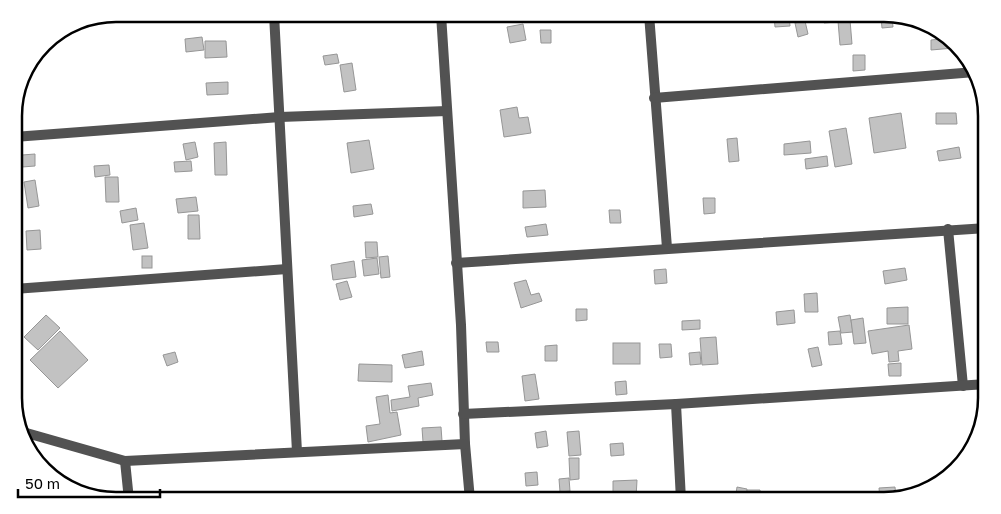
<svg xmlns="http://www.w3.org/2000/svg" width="1001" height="514" viewBox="0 0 1001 514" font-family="'Golos Text',sans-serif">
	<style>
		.building { fill: #c2c2c2; stroke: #969696 }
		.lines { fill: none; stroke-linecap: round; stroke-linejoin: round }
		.street { stroke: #525252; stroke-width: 10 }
		.rim { fill: none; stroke: #000; stroke-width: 2.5 }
	</style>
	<rect width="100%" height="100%" fill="#fff"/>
	<g class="building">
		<path d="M116 14H134V19L110 21V15Z"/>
		<path d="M729 14H762V15L730 20Z"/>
		<path d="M789 14 790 26 775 27 774 16Z"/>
		<path d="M823 14H837V22L824 23Z"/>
		<path d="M892 16 893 27 882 28 881 17Z"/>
		<path d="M850 20 852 44 840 45 838 21Z"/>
		<path d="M805 21 808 34 798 37 795 23Z"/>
		<path d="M523 24 526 40 510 43 507 27Z"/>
		<path d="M540 30H551V43H541Z"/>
		<path d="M941 34 953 45 954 48 931 50V40L941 39Z"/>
		<path d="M202 37 204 50 186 52 185 39Z"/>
		<path d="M205 41H226L227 57 205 58Z"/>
		<path d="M337 54 339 63 325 65 323 56Z"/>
		<path d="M853 55H865V70L853 71Z"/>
		<path d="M352 63 356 90 344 92 340 65Z"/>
		<path d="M228 82V94L207 95 206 83Z"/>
		<path d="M517 107 519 118 528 117 531 133 504 137 500 110Z"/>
		<path d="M901 113 906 148 874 153 869 118Z"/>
		<path d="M936 113H956L957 124H936Z"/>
		<path d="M846 128 852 164 835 167 829 131Z"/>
		<path d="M737 138 739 161 729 162 727 139Z"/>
		<path d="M369 140 374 169 351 173 347 143Z"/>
		<path d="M810 141 811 153 784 155V144Z"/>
		<path d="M195 142 198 157 186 160 183 144Z"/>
		<path d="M226 142 227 175H215L214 143Z"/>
		<path d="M959 147 961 158 939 161 937 151Z"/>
		<path d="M35 154V166L22 167V155Z"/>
		<path d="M827 156 828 166 806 169 805 159Z"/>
		<path d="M191 161 192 171 175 172 174 162Z"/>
		<path d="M109 165 110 175 95 177 94 166Z"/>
		<path d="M105 177H118L119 202H106Z"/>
		<path d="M35 180 39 206 28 208 24 182Z"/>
		<path d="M545 190 546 207 523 208V191Z"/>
		<path d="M196 197 198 211 178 213 176 199Z"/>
		<path d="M703 198H715V213L704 214Z"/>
		<path d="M371 204 373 214 354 217 353 206Z"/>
		<path d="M136 208 138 220 122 223 120 211Z"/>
		<path d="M609 210H620L621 223H610Z"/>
		<path d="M188 215H199L200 239H188Z"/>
		<path d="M144 223 148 248 133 250 130 225Z"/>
		<path d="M546 224 548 235 527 237 525 227Z"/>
		<path d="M40 230 41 249 27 250 26 231Z"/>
		<path d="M365 242H377L378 257 366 258Z"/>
		<rect x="142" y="256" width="10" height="12"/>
		<path d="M388 256 390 277 381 278 379 257Z"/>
		<path d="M377 258 379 274 364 276 362 260Z"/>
		<path d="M354 261 356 277 333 280 331 265Z"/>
		<path d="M905 268 907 280 885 284 883 271Z"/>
		<path d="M666 269 667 283 655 284 654 270Z"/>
		<path d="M526 280 531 295 539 293 542 301 521 308 514 283Z"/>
		<path d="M347 281 352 297 340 300 336 284Z"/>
		<path d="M817 293 818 312H805L804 294Z"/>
		<path d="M908 307V324H887V308Z"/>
		<path d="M576 309H587V320L576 321Z"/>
		<path d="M794 310 795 323 777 325 776 312Z"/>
		<path d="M46 315 60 328 38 350 24 337Z"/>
		<path d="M850 315 853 332 841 333 838 317Z"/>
		<path d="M863 318 866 343 854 344 851 320Z"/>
		<path d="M700 320V329L682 330V321Z"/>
		<path d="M909 325 912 349 898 351 899 361 889 362 888 351 872 354 868 331Z"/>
		<path d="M60 331 88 360 58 388 30 360Z"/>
		<path d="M840 331 842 344 829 345 828 332Z"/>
		<path d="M716 337 718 364 702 365 700 338Z"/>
		<path d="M486 342H498L499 352H487Z"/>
		<rect x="613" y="343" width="27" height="21"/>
		<path d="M659 344H671L672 357 660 358Z"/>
		<path d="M557 345V361H545V346Z"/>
		<path d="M818 347 822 365 812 367 808 349Z"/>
		<path d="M422 351 424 365 405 368 402 355Z"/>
		<path d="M175 352 178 362 167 366 163 355Z"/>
		<path d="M700 352 701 364 690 365 689 353Z"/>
		<path d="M901 363V376H889L888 364Z"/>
		<path d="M359 364 392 365V382L358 381Z"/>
		<path d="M535 374 539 399 525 401 522 376Z"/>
		<path d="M626 381 627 394 616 395 615 382Z"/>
		<path d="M431 383 433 395 418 398 419 406 392 411 391 400 410 397 408 386Z"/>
		<path d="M388 395 390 413 397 412 401 435 368 442 366 426 380 424 376 397Z"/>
		<path d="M441 427 442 441 423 442 422 428Z"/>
		<path d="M546 431 548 446 537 448 535 433Z"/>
		<path d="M579 431 581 455 569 456 567 432Z"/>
		<path d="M623 443 624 455 611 456 610 444Z"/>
		<path d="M569 458H579V479L570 480Z"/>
		<path d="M537 472 538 485 526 486 525 473Z"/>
		<path d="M569 478 570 491 560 492 559 479Z"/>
		<path d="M637 480 636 498H613V481Z"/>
		<path d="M737 487 747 489 746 500H735Z"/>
		<path d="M895 487 896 498 880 500 879 488Z"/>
		<path d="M747 490H760L761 500H748Z"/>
	</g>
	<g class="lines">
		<g class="street">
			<path d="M274 14 297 452"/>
			<path d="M441 14 461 325 465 444 470 500"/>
			<path d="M649 14 667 248"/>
			<path d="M654 98 975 72"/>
			<path d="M14 137 280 117 447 111"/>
			<path d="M948 229 963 386"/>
			<path d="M456 263 987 228"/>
			<path d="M14 289 287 269"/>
			<path d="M676 404 681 500"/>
			<path d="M463 414 676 404 987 384"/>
			<path d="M23 432 125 461 465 444"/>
			<path d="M125 461 129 500"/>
		</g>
	</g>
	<path d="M0 0H1001V514H0ZM116 22H884A94 94 0 0 1 978 116V398A94 94 0 0 1 884 492H116A94 94 0 0 1 22 398V116A94 94 0 0 1 116 22Z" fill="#fff" fill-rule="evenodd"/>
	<path class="rim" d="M116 22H884A94 94 0 0 1 978 116V398A94 94 0 0 1 884 492H116A94 94 0 0 1 22 398V116A94 94 0 0 1 116 22Z"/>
	<path d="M18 489v8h142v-8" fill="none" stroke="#000000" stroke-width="2.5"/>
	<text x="25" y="489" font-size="15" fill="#000000" stroke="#ffffff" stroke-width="4" paint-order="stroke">50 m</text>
</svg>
